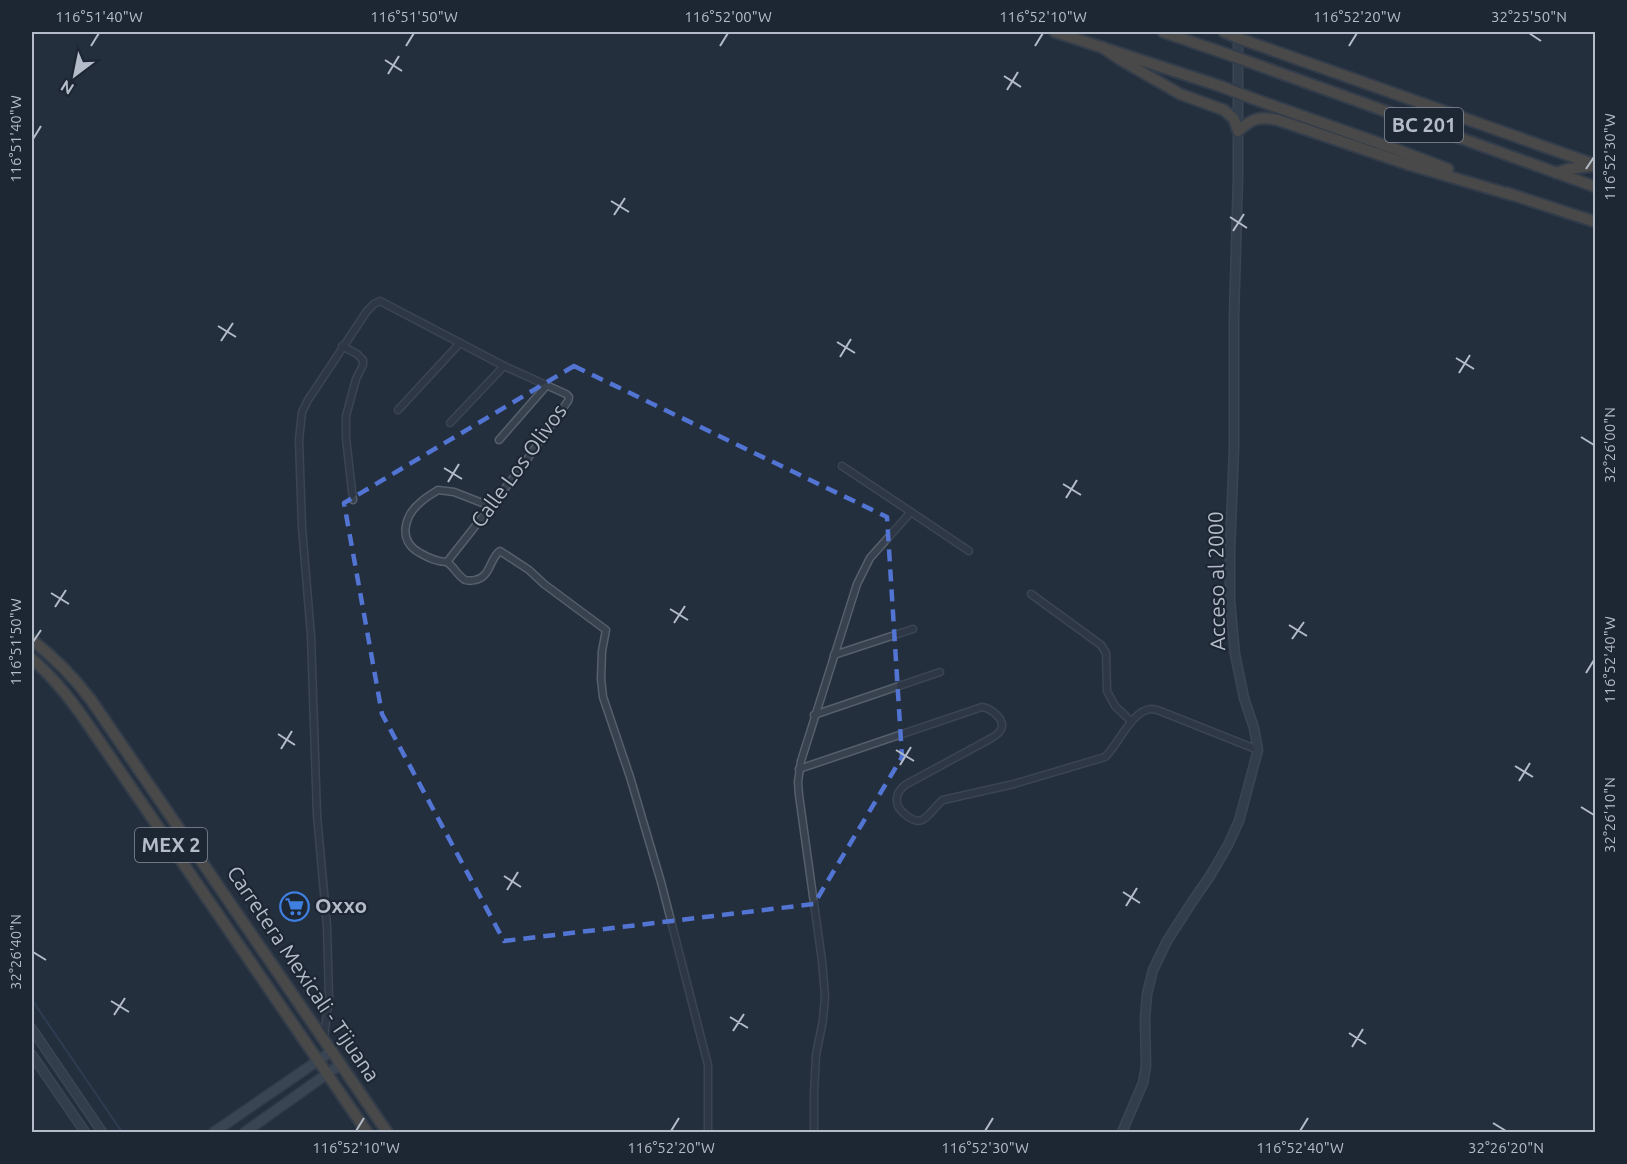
<svg xmlns="http://www.w3.org/2000/svg" width="1627" height="1164" viewBox="0 0 1627 1164" font-family="Ubuntu,sans-serif">
	<style>
		.lines { fill: none; stroke-linecap: round; stroke-linejoin: round }
		.stream { stroke: #394c67; stroke-width: 2 }
		.street-casing { stroke: #565f6c; stroke-width: 9 }
		.secondary-casing { stroke: #565f6c; stroke-width: 11 }
		.primary-casing { stroke: #414a57; stroke-width: 12 }
		.highway-casing { stroke: #434c59; stroke-width: 14 }
		.street { stroke: #38414e; stroke-width: 6 }
		.secondary { stroke: #465061; stroke-width: 8 }
		.primary { stroke: #56606e; stroke-width: 9 }
		.highway { stroke: #746855; stroke-width: 10 }
		.highway-bridge-casing { stroke: #434c59; stroke-width: 14; stroke-linecap: butt }
		.highway-bridge { stroke: #746855; stroke-width: 10 }
		.marked { fill: none; stroke: #5274d3; stroke-width: 4.5; stroke-dasharray: 12 8; stroke-linejoin: round }
		.ticks { fill: none; stroke: #b4bcc9; stroke-width: 2 }
		.labels { text-anchor: middle; stroke-width: 4.5; stroke-linejoin: round; paint-order: stroke }
		.shield { fill: #1d2633; stroke: #878f9c; stroke-width: 1.5 }
		.shield-label { font-size: 20px; font-weight: bold; fill: #b4bcc9 }
		.street-label { font-size: 21px; fill: #b4bcc9; stroke: #1d2633 }
		.poi-label { font-size: 21px; font-weight: bold; fill: #b4bcc9; stroke: #1d2633; text-anchor: start }
		.neatline { fill: none; stroke: #b4bcc9; stroke-width: 2 }
		.ticks-label { font-size: 15px; text-anchor: middle; fill: #b4bcc9 }
	</style>
	<rect width="100%" height="100%" fill="#242f3e"/>
	<g class="lines">
		<path class="stream" d="M32 1000 122 1132"/>
		<defs>
			<g id="street">
				<path d="M342 346 357 354 363 360V365L356 379 346 416V438L353 500"/>
				<path d="M398 410 460 343"/>
				<path d="M450 423 504 366"/>
				<path d="M499 440 547 385"/>
				<path d="M842 466 911 512"/>
				<path d="M447 562C454 567 458 576 465 580 469 581 471 581 475 580 491 577 489 559 500 551L529 570 544 584 606 630 602 651 601 679 603 697 630 777 661 882 708 1065V1132"/>
				<path d="M447 562C437 562 429 558 420 553 397 541 404 515 422 501 426 497 432 494 438 490L454 492 490 506"/>
				<path d="M1031 594 1101 645 1106 653 1107 691 1115 706 1131 721"/>
				<path d="M834 655 913 629"/>
				<path d="M814 715 940 672"/>
				<path d="M799 769 982 707C990 708 1008 720 1000 731 998 735 991 738 988 740L905 785C900 789 896 795 897 802 897 810 914 824 922 820 929 817 936 805 943 800L1014 784 1105 757C1118 745 1132 710 1151 709 1154 709 1157 710 1160 711L1258 750"/>
				<path d="M324 1037 329 998 327 926 317 815 311 636 302 527 299 440 302 412 308 400 367 311 374 304 380 301 504 366 566 394 569 397 568 401 521 468 447 562"/>
				<path d="M814 1132V1093L816 1055 823 1020 825 996 822 961 799 795 798 782 801 761 857 584 870 558 911 512 969 551"/>
			</g>
			<g id="secondary">
				<path d="M32 1029 102 1132"/>
				<path d="M32 1055 85 1132"/>
				<path d="M1122 1132 1143 1083 1146 1066 1145 1018 1147 994 1153 970 1167 941 1192 902 1210 876 1228 845 1239 821 1258 750 1254 728 1244 698 1235 654 1230 601V551L1234 448V317L1238 177V38"/>
			</g>
			<g id="primary">
				<path d="M214 1132 332 1051"/>
				<path d="M245 1132 341 1064"/>
			</g>
			<g id="highway">
				<path d="M1055 32 1220 86"/>
				<path d="M1163 32 1224 53"/>
				<path d="M1224 32 1238 38 1596 165"/>
				<path d="M1102 47 1121 60 1180 94 1224 110 1234 119 1238 131C1253 118 1259 116 1278 120L1410 165 1512 195"/>
				<path d="M1252 63 1596 187"/>
				<path d="M1254 99 1390 147 1448 169"/>
				<path d="M1556 173 1568 169 1592 166"/>
				<path d="M1507 193 1596 222"/>
				<path d="M32 640C55 658 73 676 91 700L387 1132"/>
				<path d="M32 659C53 677 69 697 85 720L367 1132"/>
			</g>
		</defs>
		<use href="#street" class="street-casing"/>
		<use href="#secondary" class="secondary-casing"/>
		<use href="#primary" class="primary-casing"/>
		<use href="#highway" class="highway-casing"/>
		<use href="#street" class="street"/>
		<use href="#secondary" class="secondary"/>
		<use href="#primary" class="primary"/>
		<use href="#highway" class="highway"/>
		<defs>
			<g id="highway-bridge">
				<path d="M1224 53 1252 63"/>
				<path d="M1220 86 1254 99"/>
			</g>
		</defs>
		<use href="#highway-bridge" class="highway-bridge-casing"/>
		<use href="#highway-bridge" class="highway-bridge"/>
	</g>
	<path d="M0 0H1627V1164H0ZM574 366 887 517 902 757 814 904 504 941 382 714 344 503Z" fill="#242f3e" fill-opacity=".55" fill-rule="evenodd"/>
	<path class="marked" d="M574 366 887 517 902 757 814 904 504 941 382 714 344 503Z"/>
	<path class="ticks" d="M1529 33 1541 41M91 46 99 33M406 46 414 33M720 46 728 33M1035 46 1043 33M1349 46 1357 33M385 60 402 71M388 74 399 56M1004 76 1021 87M1007 90 1018 72M33 139 41 126M1586 169 1594 157M611 201 629 212M614 215 625 198M1230 217 1247 228M1233 231 1244 214M218 326 236 337M221 341 233 323M837 342 855 353M840 357 851 339M1456 358 1474 369M1459 373 1470 355M1581 437 1594 445M444 468 462 479M448 482 459 464M1063 484 1081 495M1066 498 1077 480M51 593 69 604M55 607 66 590M670 609 688 620M674 623 685 606M1289 625 1307 636M1292 639 1304 622M33 642 41 630M1586 673 1594 660M278 734 295 745M281 749 292 731M896 750 914 761M900 765 911 747M1515 766 1533 777M1519 781 1530 763M1581 807 1594 815M504 876 521 887M507 890 518 872M1123 892 1140 903M1126 906 1137 888M33 952 46 960M111 1001 129 1012M114 1015 125 998M730 1017 748 1028M733 1031 744 1014M1349 1033 1366 1044M1352 1047 1363 1029M1493 1123 1506 1131M356 1131 364 1118M671 1131 679 1118M985 1131 993 1118M1300 1131 1308 1118"/>
	<defs>
		<symbol id="supermarket-ring" viewBox="-11 -11 22 22"><circle r="9.5" fill="#1d2633" stroke="#3f7fe0" stroke-width="1.5"/><path d="M-6-5.5h2.5l.6 2H6L4.5 2H-2.5L-4.4-4H-6ZM-1.5 3.2a1.3 1.3 0 1 0 .1 0ZM3 3.2a1.3 1.3 0 1 0 .1 0Z" fill="#3f7fe0"/></symbol>
	</defs>
	<g fill-rule="evenodd">
		<use href="#supermarket-ring" x="278" y="890" width="33" height="33"/>
	</g>
	<g class="labels">
		<g class="shield">
			<rect x="1385" y="108" width="78" height="34" rx="4.5"/>
			<rect x="135" y="828" width="72" height="34" rx="4.5"/>
		</g>
		<g class="shield-label">
			<text x="1424" y="132">BC 201</text>
			<text x="171" y="852">MEX 2</text>
		</g>
		<g class="street-label">
			<text transform="translate(519 466) rotate(-54)" y="7">Calle Los Olivos</text>
			<text transform="translate(1217 581) rotate(-91)" y="7">Acceso al 2000</text>
			<text transform="translate(303 974) rotate(56)" y="7">Carretera Mexicali - Tijuana</text>
		</g>
		<g class="poi-label">
			<text x="315" y="913">Oxxo</text>
		</g>
	</g>
	<rect width="1627" height="1164" fill="none" stroke="#1d2633" stroke-width="66"/>
	<g transform="translate(75 75) rotate(212)" stroke="#1d2633" stroke-width="4.5" paint-order="stroke">
	<path d="M0-4.5L10 22L0 15L-10 22Z" fill="#b4bcc9"/>
	<text y="-9" font-size="16" font-weight="bold" text-anchor="middle" fill="#b4bcc9">N</text>
	</g>
	<rect x="33" y="33" width="1561" height="1098" class="neatline"/>
	<g class="ticks-label">
		<text x="99" y="22">116°51'40"W</text>
		<text x="414" y="22">116°51'50"W</text>
		<text x="728" y="22">116°52'00"W</text>
		<text x="1043" y="22">116°52'10"W</text>
		<text x="1357" y="22">116°52'20"W</text>
		<text x="1529" y="22">32°25'50"N</text>
		<text transform="translate(16 139) rotate(-90)" y="5">116°51'40"W</text>
		<text transform="translate(1610 157) rotate(-90)" y="5">116°52'30"W</text>
		<text transform="translate(1610 445) rotate(-90)" y="5">32°26'00"N</text>
		<text transform="translate(16 642) rotate(-90)" y="5">116°51'50"W</text>
		<text transform="translate(1610 660) rotate(-90)" y="5">116°52'40"W</text>
		<text transform="translate(1610 815) rotate(-90)" y="5">32°26'10"N</text>
		<text transform="translate(16 952) rotate(-90)" y="5">32°26'40"N</text>
		<text x="356" y="1153">116°52'10"W</text>
		<text x="671" y="1153">116°52'20"W</text>
		<text x="985" y="1153">116°52'30"W</text>
		<text x="1300" y="1153">116°52'40"W</text>
		<text x="1506" y="1153">32°26'20"N</text>
	</g>
</svg>
